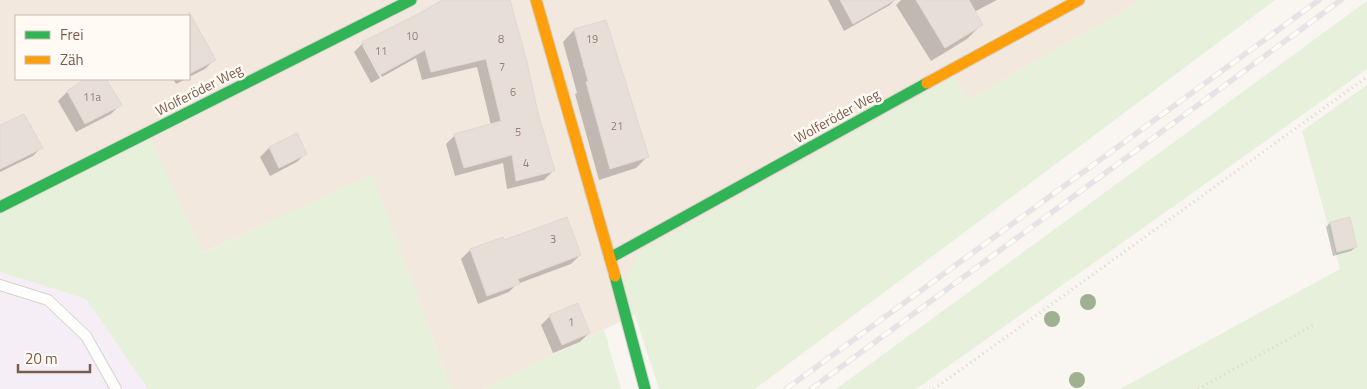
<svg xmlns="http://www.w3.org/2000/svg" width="1367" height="389" viewBox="0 0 1367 389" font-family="'Titillium Web',sans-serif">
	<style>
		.residential { fill: #f2e8de; fill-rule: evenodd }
		.education { fill: #f6eef6 }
		.green { fill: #e7f0db }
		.shadow { fill: #0003 }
		.building { fill: #e6ded7; stroke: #e2d8d2 }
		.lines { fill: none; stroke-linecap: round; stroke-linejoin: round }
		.lane-casing { stroke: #d7d1cb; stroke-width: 12 }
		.fast-casing { stroke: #d9d2cb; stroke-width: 13 }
		.slow-casing { stroke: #d9d2cb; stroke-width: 13 }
		.path { stroke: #dcd5d0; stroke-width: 3; stroke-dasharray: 1 4; stroke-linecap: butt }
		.lane { stroke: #fefefd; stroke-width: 10 }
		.fast { stroke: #30b455; stroke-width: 11 }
		.slow { stroke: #ff9f0a; stroke-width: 11 }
		.rail-casing { stroke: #e6e3e7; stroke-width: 5.5 }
		.rail { stroke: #fffaf3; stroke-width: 4; stroke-dasharray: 11; stroke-linecap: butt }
		.tree { fill: #9eb190 }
		.labels { text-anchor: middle; stroke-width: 5; stroke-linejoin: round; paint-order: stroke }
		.number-label { font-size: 11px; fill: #977e72 }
		.street-label { font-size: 14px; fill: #7a5c4d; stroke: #fffaf3 }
	</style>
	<rect width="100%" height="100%" fill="#f9f5f0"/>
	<path class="residential" d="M0 0H1142L968 100 954 77 632 316 483 389H452L372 175 202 253 0 204ZM16 16H189V79H16Z"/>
	<path class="education" d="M0 272 86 299 148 389H0Z"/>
	<g class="green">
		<path d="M1142 0H1275L755 389H659L624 282 639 253 954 77 968 100Z"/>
		<path d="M1367 1V69L916 389H836Z"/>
		<path d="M1367 85V389H1120L1340 269 1302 131Z"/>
		<path d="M146 128 203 253 372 174 452 389H148L86 299 0 272V204Z"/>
		<path d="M604 330 621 389H483Z"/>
	</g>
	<g class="shadow">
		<path d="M445 0H509L537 113 553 171 544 180 507 189 503 163 455 176 446 144 455 135 491 125 477 67 422 80 416 58 382 77 365 45H362L380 78 371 83 354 52 363 43Z"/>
		<path d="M828 0H895L890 5 844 31Z"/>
		<path d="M901 0H997L974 12 981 25 967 39 931 61 896 5Z"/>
		<path d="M605 22 647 157 636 168 599 180 575 94 577 93 563 42 574 30Z"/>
		<path d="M197 29 214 60 205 69 189 77V33Z"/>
		<path d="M87 79H105L120 105 111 114 76 132 58 101 67 92Z"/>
		<path d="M173 79H186L176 84Z"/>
		<path d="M0 127 42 147 33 156 0 172Z"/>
		<path d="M297 135 306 153 297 162 270 176 260 157 269 148Z"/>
		<path d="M1349 218 1356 247 1351 251 1333 256 1326 227 1330 223Z"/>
		<path d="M502 238 503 242 580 255 571 264 517 284 509 292 478 304 461 259 470 250Z"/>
		<path d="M550 316 589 333 580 342 553 353 541 325Z"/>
	</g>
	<g class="building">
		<path d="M442 0H510L527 62 538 113 555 171 516 181 512 155 464 168 454 134 501 121 486 59 431 72 425 50 380 75 362 42 418 14Z"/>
		<path d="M840 0H895L853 24Z"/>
		<path d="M916 0H969L983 25 945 48Z"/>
		<path d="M189 12 216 60 189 74Z"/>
		<path d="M606 20 649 157 610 169 586 82 588 81 574 29Z"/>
		<path d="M85 79H106L122 105 85 124 67 91Z"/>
		<path d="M24 114 43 148 0 169V125Z"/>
		<path d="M297 133 307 154 279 168 269 147Z"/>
		<path d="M567 217 581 255 518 279 520 284 487 296 470 249 503 237 504 240Z"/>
		<path d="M1350 217 1357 247 1337 252 1330 222Z"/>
		<path d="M578 303 590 333 562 345 549 315Z"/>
	</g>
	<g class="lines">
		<defs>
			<path id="lane" d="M0 285 48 300 86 336 116 389"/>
			<g id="fast">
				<path d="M0 207 411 0"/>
				<path d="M610 258 927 83"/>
				<path d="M615 276 645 389"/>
			</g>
			<g id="slow">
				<path d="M536 0 615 276"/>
				<path d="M927 83 1079 0"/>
			</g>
		</defs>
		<use href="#lane" class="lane-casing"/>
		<use href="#fast" class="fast-casing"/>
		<use href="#slow" class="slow-casing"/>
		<g class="path">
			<path d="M934 389 1367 77"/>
			<path d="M1198 389 1314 325"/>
		</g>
		<use href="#lane" class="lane"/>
		<use href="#fast" class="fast"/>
		<use href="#slow" class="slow"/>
		<defs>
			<g id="rail">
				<path d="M786 389 1319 0"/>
				<path d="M811 389 1341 0"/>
			</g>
		</defs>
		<use href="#rail" class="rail-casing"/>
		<use href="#rail" class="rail"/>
	</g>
	<g class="tree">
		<circle cx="1088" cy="302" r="8"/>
		<circle cx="1052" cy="319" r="8"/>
		<circle cx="1077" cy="380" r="8"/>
	</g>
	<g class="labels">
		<g class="number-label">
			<text x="412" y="40">10</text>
			<text x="501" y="43">8</text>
			<text x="592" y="43">19</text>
			<text x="381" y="55">11</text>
			<text x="502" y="71">7</text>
			<text x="513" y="96">6</text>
			<text x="92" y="101">11a</text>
			<text x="617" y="130">21</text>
			<text x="518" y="136">5</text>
			<text x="526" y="167">4</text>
			<text x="553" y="243">3</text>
			<text x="571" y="326">1</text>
		</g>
		<g class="street-label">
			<text transform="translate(199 90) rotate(-27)" y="5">Wolferöder Weg</text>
			<text transform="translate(837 116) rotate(-29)" y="5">Wolferöder Weg</text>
		</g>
	</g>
	<rect x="15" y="15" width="175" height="65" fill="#fffaf3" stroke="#cabbb1"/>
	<rect x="25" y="31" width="25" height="8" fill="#30b455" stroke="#cabbb1"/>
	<text x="60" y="40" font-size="15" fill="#7a5c4d">Frei</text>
	<rect x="25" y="56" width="25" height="8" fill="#ff9f0a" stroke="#cabbb1"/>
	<text x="60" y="65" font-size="15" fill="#7a5c4d">Zäh</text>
	<path d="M18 364v8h72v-8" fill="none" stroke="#7a5c4d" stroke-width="2.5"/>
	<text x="25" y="364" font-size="15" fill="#7a5c4d" stroke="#fffaf3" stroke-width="4" paint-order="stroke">20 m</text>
</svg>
